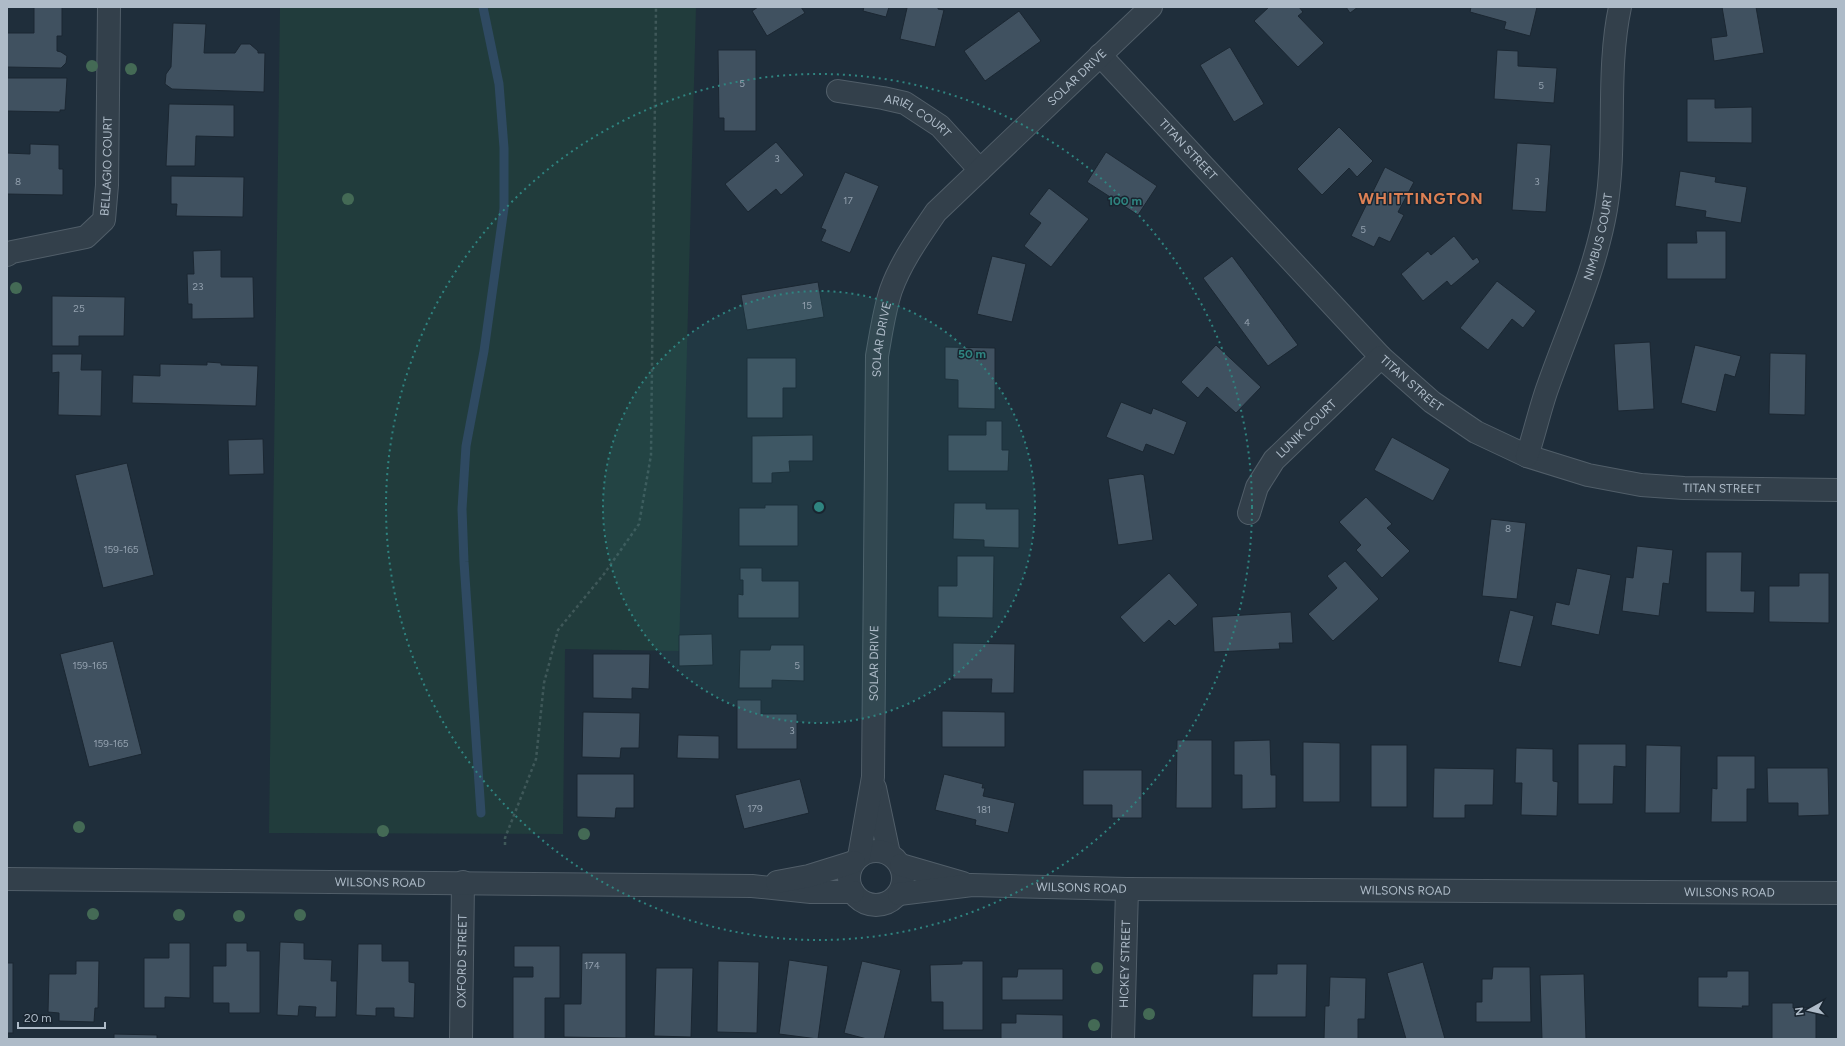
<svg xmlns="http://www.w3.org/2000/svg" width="1845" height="1046" viewBox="0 0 1845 1046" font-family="Figtree,sans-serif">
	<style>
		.green { fill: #213c3c }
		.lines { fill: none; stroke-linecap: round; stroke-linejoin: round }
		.stream { stroke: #2f4a62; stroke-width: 9 }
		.building { fill: #405160; stroke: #1b2732 }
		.minor-casing { stroke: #515e69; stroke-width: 24 }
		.tertiary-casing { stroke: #515e69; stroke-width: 24 }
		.path { stroke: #3f5859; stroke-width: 2.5; stroke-dasharray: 3 3; stroke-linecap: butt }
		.minor { stroke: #33404b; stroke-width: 22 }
		.tertiary { stroke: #33404b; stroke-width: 22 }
		.tree { fill: #446a55 }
		.ring { fill: none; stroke: #2f8480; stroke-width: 2; stroke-dasharray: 2 4 }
		.labels { text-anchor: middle; stroke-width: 3; stroke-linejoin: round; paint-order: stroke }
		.number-label { font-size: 10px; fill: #92a0ae }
		.street-label { font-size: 12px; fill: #aebbc8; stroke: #192530 }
		.district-label { font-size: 16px; font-weight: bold; letter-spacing: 1px; fill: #dd8054; stroke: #192530 }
		.centre { fill: #2f8480; stroke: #192530; stroke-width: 2 }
		.ring-label { font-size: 12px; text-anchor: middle; font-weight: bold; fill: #2f8480; stroke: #192530; stroke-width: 3; stroke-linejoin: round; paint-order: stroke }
	</style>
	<rect width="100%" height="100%" fill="#1f2e3b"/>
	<path class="green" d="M280 7H696L679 651 565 649 563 834 269 833Z"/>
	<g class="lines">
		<path class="stream" d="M481 813 464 562 462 509 466 446 484 351 504 208V148L499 84 483 7"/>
	</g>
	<g class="building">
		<path d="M34 7H62V36H57V51L61 52 67 56 66 63 61 68 7 67V33H34Z"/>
		<path d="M758 7H801L805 13 767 36 752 11Z"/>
		<path d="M864 7H889L886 17 863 11Z"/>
		<path d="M903 7H938V9L944 10 935 47 900 39 907 8Z"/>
		<path d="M1269 7H1299L1303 12 1298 16 1324 43 1298 67 1254 21Z"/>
		<path d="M1346 7H1358L1350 13Z"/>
		<path d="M1471 7H1537L1530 36 1504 29 1506 22 1470 12Z"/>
		<path d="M1722 7H1756L1764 53 1714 61 1711 38 1727 36Z"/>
		<path d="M1019 11 1041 41 985 81 964 51Z"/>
		<path d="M173 23 206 24 204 53H235L241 44H250L258 51V53H265L264 92 172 89 165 84 166 74 171 67Z"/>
		<path d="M1230 47 1264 104 1234 122 1200 65Z"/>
		<path d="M718 50H756V131H724V118H719Z"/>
		<path d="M1497 50 1518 51V66L1557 68 1554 103 1494 99Z"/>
		<path d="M7 78H67L65 110H60V112L7 111Z"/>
		<path d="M1687 99H1715V108L1752 107V143L1687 142Z"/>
		<path d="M169 104 234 105V137L196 136 195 166H166Z"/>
		<path d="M1339 127 1373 161 1357 177 1349 168 1322 195 1297 169Z"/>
		<path d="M776 142 804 175 781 195 776 189 748 212 725 184Z"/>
		<path d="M1517 143 1551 145 1546 212 1512 210Z"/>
		<path d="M30 144 59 145V169H63V195L7 194V153L30 154Z"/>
		<path d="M1106 152 1157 186 1138 215 1087 182Z"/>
		<path d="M1385 167 1414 182 1398 212 1404 215 1390 242 1379 237 1374 247 1351 236Z"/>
		<path d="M1680 171 1716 177 1715 182 1747 187 1741 223 1705 217 1706 211 1675 206Z"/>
		<path d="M845 172 879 186 850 253 821 241 826 230 821 228Z"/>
		<path d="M171 176 244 177 243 217 176 216 177 204H171Z"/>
		<path d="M1049 188 1089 219 1051 267 1024 246 1041 223 1029 214Z"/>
		<path d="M1696 231H1726V279H1667V243H1697Z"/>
		<path d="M1454 236 1473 260 1477 257 1480 262 1451 286 1447 281 1423 301 1401 274 1428 251 1431 255Z"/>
		<path d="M221 250V277H253L254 318 192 319V304H188L187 274H194L193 251Z"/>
		<path d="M992 256 1026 264 1012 322 977 314Z"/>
		<path d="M1232 256 1298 345 1268 366 1203 278Z"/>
		<path d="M1497 281 1536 311 1523 328 1512 319 1488 350 1460 328Z"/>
		<path d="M818 282 824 317 747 330 741 295Z"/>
		<path d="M52 296 125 297 124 336H79V346H52Z"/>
		<path d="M1650 342 1654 409 1618 411 1614 344Z"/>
		<path d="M1216 345 1261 387 1236 413 1207 387 1198 398 1181 382Z"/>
		<path d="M1695 345 1741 356 1735 377 1725 374 1716 412 1681 403Z"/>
		<path d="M945 347 995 348V409L958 408V380L945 379Z"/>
		<path d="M1770 353 1806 354 1805 415 1769 414Z"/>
		<path d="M52 354H82L81 370H102L101 416 58 415 59 372 52 373Z"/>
		<path d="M747 358H796V388H783V418H747Z"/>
		<path d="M207 362 221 363V365L258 366 256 406 132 403 133 375 160 376V364L207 365Z"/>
		<path d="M1121 402 1151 414 1153 408 1187 422 1174 455 1146 444 1143 452 1106 437Z"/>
		<path d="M986 421H1002V450H1009L1008 471H948V435H986Z"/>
		<path d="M813 435V461H789L790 472 772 473V483H752V436Z"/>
		<path d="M1392 437 1450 469 1433 501 1374 470Z"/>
		<path d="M263 439 264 474 229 475 228 440Z"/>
		<path d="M127 463 154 575 103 588 75 475Z"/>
		<path d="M1141 474 1144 475 1153 540 1118 545 1108 479Z"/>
		<path d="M1366 497 1392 524 1387 528 1410 551 1382 578 1356 550 1361 545 1339 522Z"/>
		<path d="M954 503H986V509H1019V548L984 547V540L953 539Z"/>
		<path d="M765 505H798V546H739V508H765Z"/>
		<path d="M1491 519 1526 523 1517 599 1482 596Z"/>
		<path d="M1637 546 1673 550 1669 584 1663 583 1659 616 1622 611 1626 577 1633 578Z"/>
		<path d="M1706 552H1742L1741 591H1755L1754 613 1706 612Z"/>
		<path d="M957 556H994L993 618 938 617V586H957Z"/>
		<path d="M1345 561 1379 599 1333 641 1308 614 1337 588 1327 576Z"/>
		<path d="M740 568H762V581H799V618H738V594L743 595V580H740Z"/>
		<path d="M1577 568 1611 575 1599 635 1551 625 1556 602 1569 605Z"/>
		<path d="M1169 573 1198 605 1175 626 1169 620 1144 643 1120 617Z"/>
		<path d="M1799 573H1829V623L1769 622V586H1799Z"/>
		<path d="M1510 610 1534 616 1521 667 1498 662Z"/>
		<path d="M1291 612 1293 643H1279L1280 649 1214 652 1212 617Z"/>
		<path d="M712 634 713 665 679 666V635Z"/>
		<path d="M113 641 142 754 89 767 60 654Z"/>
		<path d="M953 643 1015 644 1014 693H991L992 679H953Z"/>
		<path d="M771 645H804V681L772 680V688H739L740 650H770Z"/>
		<path d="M593 654H650L649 689 632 688V699L593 698Z"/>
		<path d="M737 700H761V714H797V749H737Z"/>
		<path d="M942 711 1005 712V747H942Z"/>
		<path d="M583 712 640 713 639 748H621L620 758 582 757Z"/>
		<path d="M678 735 719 736V759L677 758Z"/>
		<path d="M1177 740H1212V808H1176Z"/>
		<path d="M1270 740 1271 775H1276V808L1242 809V775H1234V741Z"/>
		<path d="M1303 742 1340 743V802H1303Z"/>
		<path d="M1578 744H1626V767L1614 766 1613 804H1578Z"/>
		<rect x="1371" y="745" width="36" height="62"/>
		<path d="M1646 745 1681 746 1680 813H1645Z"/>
		<path d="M1516 748 1553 749V781L1558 782 1557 816 1521 815 1522 783H1515Z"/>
		<path d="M1717 756H1755V789H1747V822H1711L1712 788 1717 789Z"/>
		<path d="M1434 768 1494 769 1493 805H1465V818H1433Z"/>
		<path d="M1767 768H1828L1829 815 1798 816V803H1768Z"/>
		<path d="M1083 770H1142V818H1112V805H1083Z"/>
		<path d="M577 774H634V808H616L615 818 577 817Z"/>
		<path d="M944 774 983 784 982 788H985L983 796 1015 803 1008 833 975 825 976 820 935 810Z"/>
		<path d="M800 779 809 813 744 829 735 795Z"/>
		<path d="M280 942 304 943V959L332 960 331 981H337L336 1017H315L316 1007 299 1006 298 1016 277 1015Z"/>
		<path d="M169 943H190V998L165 997V1008H144V958H169Z"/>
		<path d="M226 943H247V951H260V1013H229V1003H213V966H226Z"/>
		<path d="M358 944H382V961H409V982L415 983 414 1018 394 1017V1008H376V1016L356 1015Z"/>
		<path d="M514 946H560V998H545V1039H513V977H533V967H514Z"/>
		<path d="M582 953H626V1038L564 1037V1004H581Z"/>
		<path d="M789 960 828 966 818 1039 779 1034Z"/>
		<path d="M76 961H99L98 1008H95L94 1022 59 1021V1013L48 1012 49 974H76Z"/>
		<path d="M718 961 759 962 757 1033 717 1032Z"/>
		<path d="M862 961 901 970 884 1039H867L844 1033Z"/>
		<path d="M962 961H983V1030H943V1002H931L930 965 962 964Z"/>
		<path d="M1423 962 1445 1039H1406L1387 973Z"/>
		<rect x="7" y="963" width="6" height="70"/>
		<path d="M1277 964H1307L1306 1017H1252L1253 974H1277Z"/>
		<path d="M1493 967H1530L1531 1022H1476V1002H1482V979H1492Z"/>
		<path d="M656 968H693L691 1037 654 1036Z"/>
		<path d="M1018 969H1063V1000H1002V977H1017Z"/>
		<path d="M1727 971H1749V1006H1742L1743 1008 1698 1007V977H1727Z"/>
		<path d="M1584 974 1586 1039H1542L1540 975Z"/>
		<path d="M1330 977 1366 978 1365 1019H1358V1039H1324L1325 1006H1329Z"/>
		<path d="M1772 1003H1793V1008H1816V1039H1772Z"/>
		<path d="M1016 1014 1063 1015V1039H1001V1023H1016Z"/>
		<path d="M114 1034 157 1035V1039H114Z"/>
	</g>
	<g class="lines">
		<defs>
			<g id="minor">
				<path id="s1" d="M1100 55 1381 357 1432 402 1476 432 1527 456 1588 475 1641 485 1684 488 1838 490"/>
				<path id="s2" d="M838 91 883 98 905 103 940 126 980 170"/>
				<path id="s3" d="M7 255 12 252 86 237 104 220 107 185 109 7"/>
				<path id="s4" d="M1527 456C1534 435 1539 413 1546 392 1567 331 1595 273 1606 209 1617 143 1606 72 1620 7"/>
				<path id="s5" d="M1249 513 1257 487 1274 460 1381 357"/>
				<path id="s6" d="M461 1039 463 882"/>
				<path id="s7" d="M1123 1039 1127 889"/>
			</g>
			<g id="tertiary">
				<path d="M875 788 889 854"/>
				<circle cx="876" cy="878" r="27"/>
				<path id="s8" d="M859 857 873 777 877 356C881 334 884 311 891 290 901 262 919 237 936 212L1151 7"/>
				<path d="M901 865 963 883"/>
				<path id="s9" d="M7 879 752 886 811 892H853"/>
				<path d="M777 882 809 876 854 862"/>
				<path id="s10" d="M899 894 972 885 1127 889 1838 893"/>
			</g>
		</defs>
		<use href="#minor" class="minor-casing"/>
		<use href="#tertiary" class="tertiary-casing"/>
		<path class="path" d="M505 845V838L536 759 544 683 558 630 604 574 639 524 651 455 656 7"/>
		<use href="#minor" class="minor"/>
		<use href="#tertiary" class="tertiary"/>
	</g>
	<g class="tree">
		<circle cx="92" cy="66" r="6"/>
		<circle cx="131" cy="69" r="6"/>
		<circle cx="348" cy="199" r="6"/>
		<circle cx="16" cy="288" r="6"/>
		<circle cx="79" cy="827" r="6"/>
		<circle cx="383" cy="831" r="6"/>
		<circle cx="584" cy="834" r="6"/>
		<circle cx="93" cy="914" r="6"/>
		<circle cx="179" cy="915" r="6"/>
		<circle cx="300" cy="915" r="6"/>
		<circle cx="239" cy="916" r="6"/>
		<circle cx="1097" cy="968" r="6"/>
		<circle cx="1149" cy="1014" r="6"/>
		<circle cx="1094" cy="1025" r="6"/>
	</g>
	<circle cx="819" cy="507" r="216" fill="#2f8480" fill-opacity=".12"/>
	<g class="ring">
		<circle cx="819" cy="507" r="216"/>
		<circle cx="819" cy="507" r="433"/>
	</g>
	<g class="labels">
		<g class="number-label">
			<text x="742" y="87">5</text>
			<text x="1541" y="89">5</text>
			<text x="777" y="162">3</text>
			<text x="18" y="185">8</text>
			<text x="1537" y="185">3</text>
			<text x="848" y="204">17</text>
			<text x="1363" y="233">5</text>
			<text x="198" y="290">23</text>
			<text x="807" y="309">15</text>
			<text x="79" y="312">25</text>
			<text x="1247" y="326">4</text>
			<text x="1508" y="532">8</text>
			<text x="121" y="553">159-165</text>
			<text x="90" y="669">159-165</text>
			<text x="797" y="669">5</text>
			<text x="792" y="734">3</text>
			<text x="111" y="747">159-165</text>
			<text x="755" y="812">179</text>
			<text x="984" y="813">181</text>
			<text x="592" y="969">174</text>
		</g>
		<g class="street-label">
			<text dy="4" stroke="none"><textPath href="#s8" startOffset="855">SOLAR DRIVE</textPath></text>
			<text dy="4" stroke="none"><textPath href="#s2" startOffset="85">ARIEL COURT</textPath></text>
			<text dy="4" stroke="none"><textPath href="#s1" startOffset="129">TITAN STREET</textPath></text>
			<text dy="4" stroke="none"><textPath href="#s3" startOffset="160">BELLAGIO COURT</textPath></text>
			<text dy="4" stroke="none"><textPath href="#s4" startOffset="231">NIMBUS COURT</textPath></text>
			<text dy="4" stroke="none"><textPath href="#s8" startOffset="519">SOLAR DRIVE</textPath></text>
			<text dy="4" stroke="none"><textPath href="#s1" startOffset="453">TITAN STREET</textPath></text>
			<text dy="4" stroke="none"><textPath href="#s5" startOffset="104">LUNIK COURT</textPath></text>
			<text dy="4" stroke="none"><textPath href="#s1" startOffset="789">TITAN STREET</textPath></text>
			<text dy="4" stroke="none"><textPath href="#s8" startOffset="195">SOLAR DRIVE</textPath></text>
			<text dy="4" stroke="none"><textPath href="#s9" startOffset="373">WILSONS ROAD</textPath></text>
			<text dy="4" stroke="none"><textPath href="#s10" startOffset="183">WILSONS ROAD</textPath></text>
			<text dy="4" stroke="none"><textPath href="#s10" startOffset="507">WILSONS ROAD</textPath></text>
			<text dy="4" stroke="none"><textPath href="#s10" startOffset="831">WILSONS ROAD</textPath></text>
			<text dy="4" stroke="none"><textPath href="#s6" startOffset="78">OXFORD STREET</textPath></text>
			<text dy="4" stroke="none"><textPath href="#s7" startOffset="75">HICKEY STREET</textPath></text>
		</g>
		<g class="district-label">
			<text x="1421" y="204">WHITTINGTON</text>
		</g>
	</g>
	<circle cx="819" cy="507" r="6" class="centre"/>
	<g class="ring-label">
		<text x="1125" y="205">100 m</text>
		<text x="972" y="358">50 m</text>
	</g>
	<rect width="1845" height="1046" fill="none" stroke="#aebbc8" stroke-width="16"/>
	<g transform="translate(1809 1010) rotate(262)" stroke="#192530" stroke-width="3" paint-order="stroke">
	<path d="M0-3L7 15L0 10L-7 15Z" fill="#aebbc8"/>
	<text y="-6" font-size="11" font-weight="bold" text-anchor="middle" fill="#aebbc8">N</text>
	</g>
	<path d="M18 1022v6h87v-6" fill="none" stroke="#aebbc8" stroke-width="2"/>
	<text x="24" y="1022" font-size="12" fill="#aebbc8" stroke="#192530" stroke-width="3" paint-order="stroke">20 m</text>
</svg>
